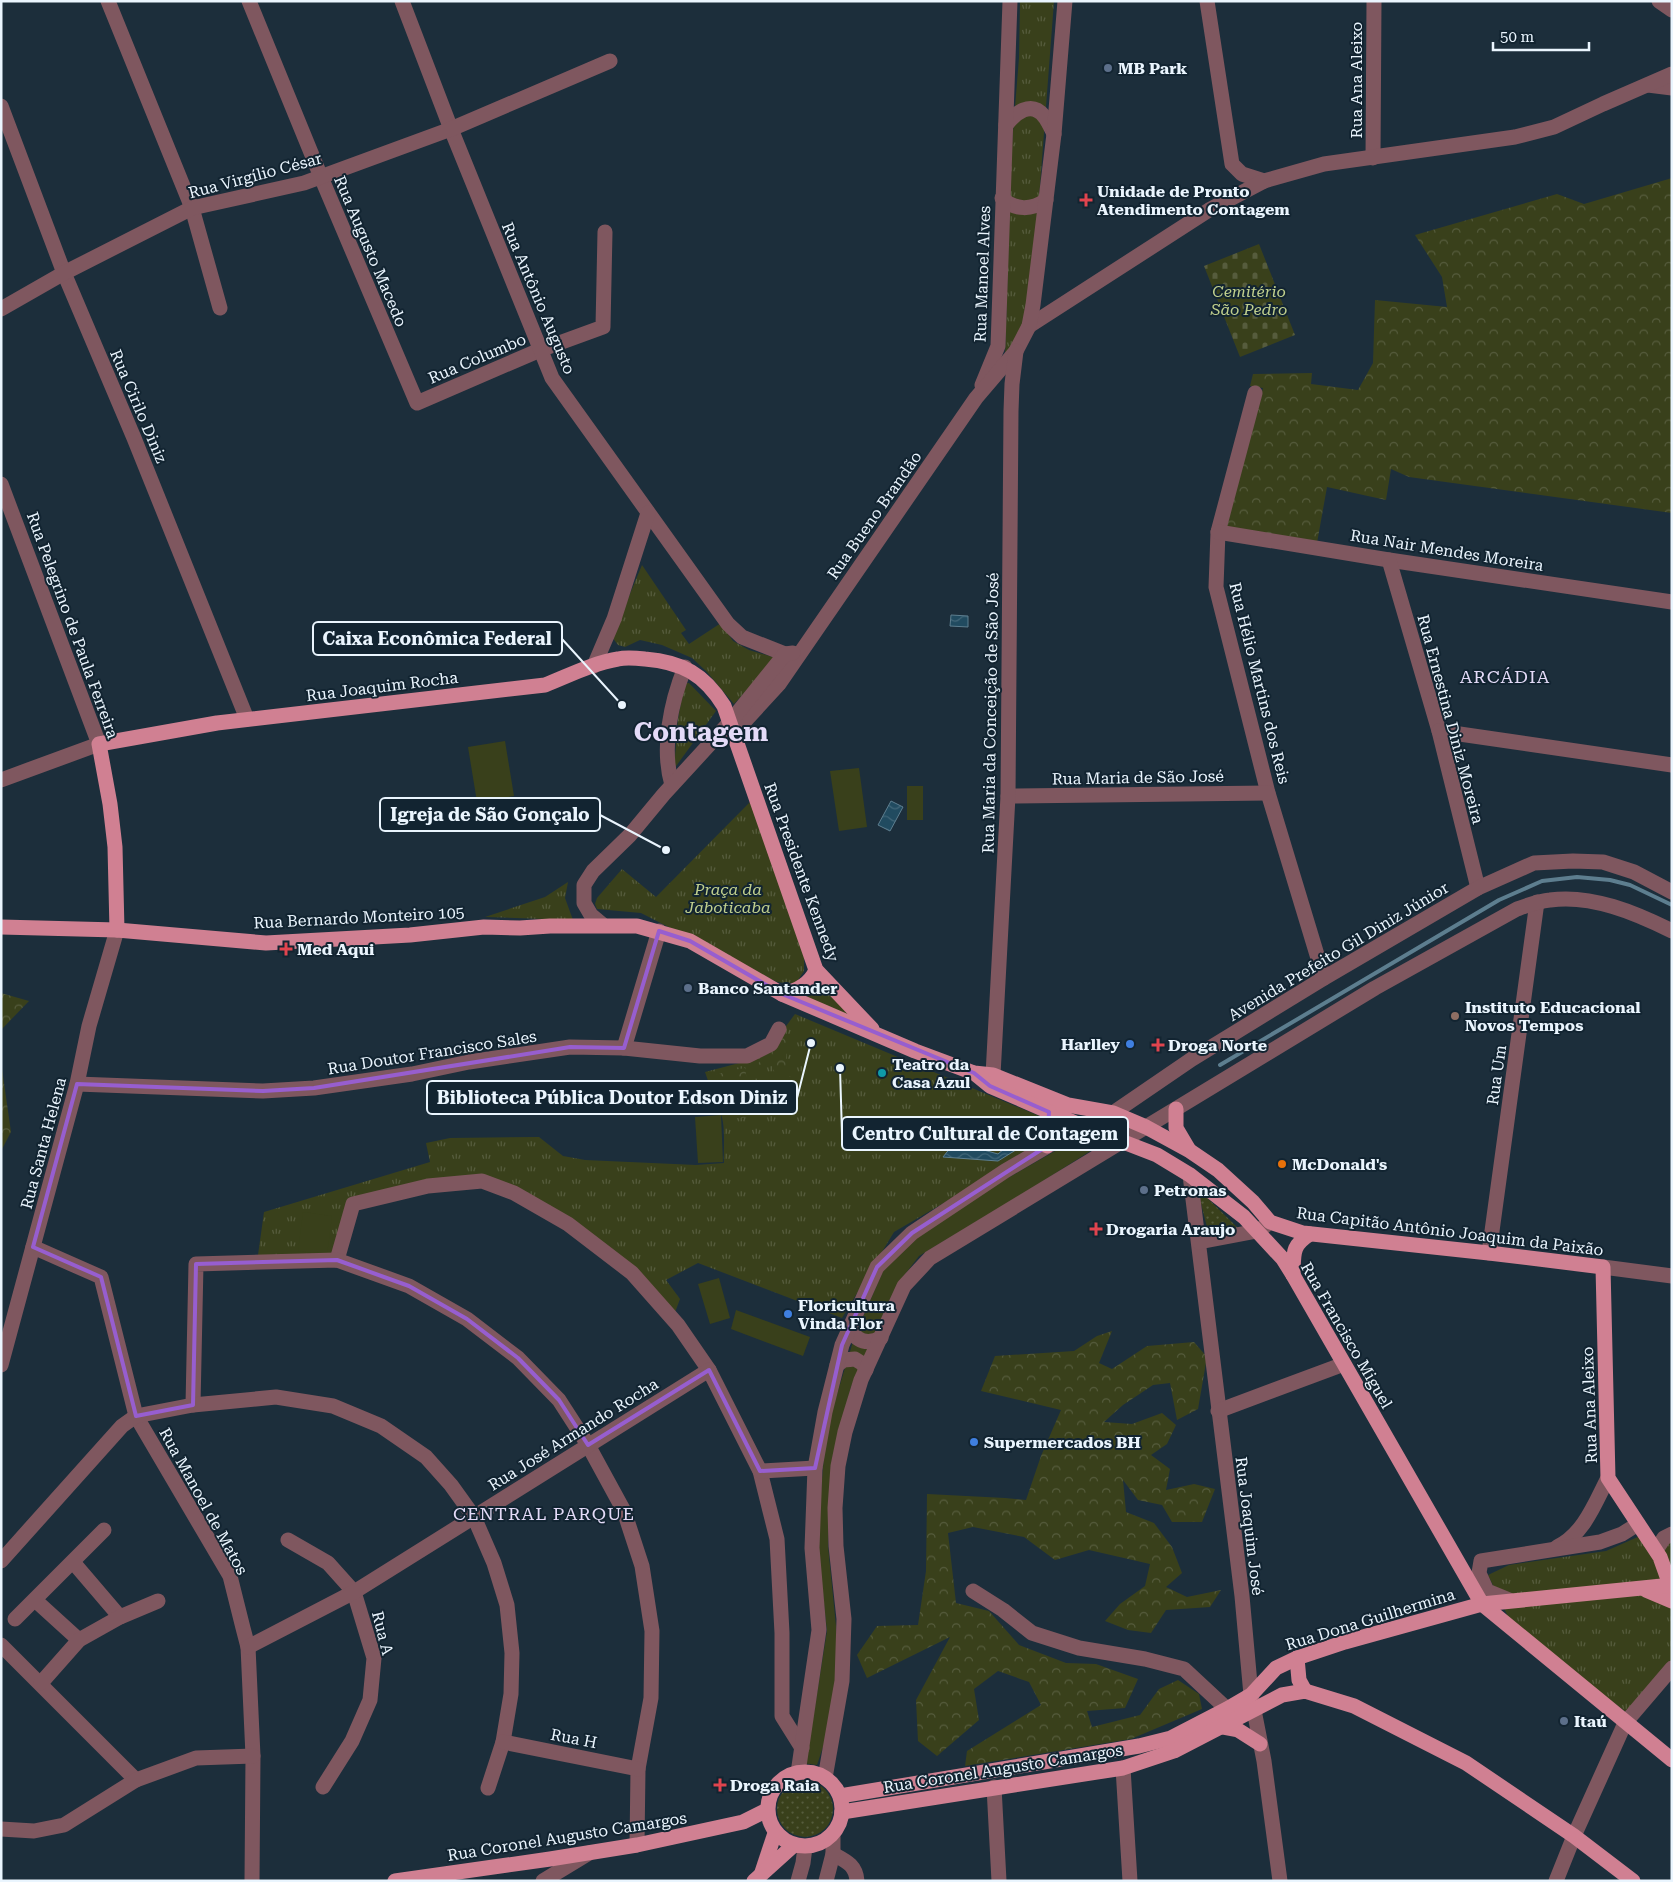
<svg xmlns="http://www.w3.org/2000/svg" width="1673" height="1882" viewBox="0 0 1673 1882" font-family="'Roboto Serif',serif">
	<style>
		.grass { fill: url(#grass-tufts) }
		.forest { fill: url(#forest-crowns) }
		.cemetery { fill: url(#cemetery-stones) }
		.garden { fill: url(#garden-dots) }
		.pitch { fill: #39401b }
		.water { fill: url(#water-waves); stroke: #5d7e8f }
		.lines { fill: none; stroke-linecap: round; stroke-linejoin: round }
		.stream { stroke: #5d7e8f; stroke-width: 4 }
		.minor { stroke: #7f575f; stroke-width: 15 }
		.major { stroke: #d08092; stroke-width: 15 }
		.marked { fill: none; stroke: #975ecf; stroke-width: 4; stroke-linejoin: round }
		.service-dot { fill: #5c6f8a; stroke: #122431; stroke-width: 2 }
		.health-dot { fill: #e0444e; stroke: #122431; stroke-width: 2 }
		.education-dot { fill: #8d6e63; stroke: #122431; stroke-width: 2 }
		.shop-dot { fill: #3f7fe0; stroke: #122431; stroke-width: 2 }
		.culture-dot { fill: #0f9aa8; stroke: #122431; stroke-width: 2 }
		.food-dot { fill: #e8710a; stroke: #122431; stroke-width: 2 }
		.labels { text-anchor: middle; stroke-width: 4; stroke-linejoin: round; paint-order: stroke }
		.poi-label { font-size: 16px; font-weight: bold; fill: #eaf5fe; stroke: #122431; text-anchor: start }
		.street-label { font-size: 16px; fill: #eaf5fe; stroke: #122431 }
		.park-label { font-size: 16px; font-style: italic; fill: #c0cf8d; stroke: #122431 }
		.neighbourhood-label { font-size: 18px; letter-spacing: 1px; fill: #e4dbf8; stroke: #122431 }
		.town-label { font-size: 26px; font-weight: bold; fill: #e4dbf8; stroke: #122431 }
		.leader { fill: none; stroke: #eaf5fe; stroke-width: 2 }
		.callout-dot { fill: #eaf5fe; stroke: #122431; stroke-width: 2 }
		.callout { fill: #122431; stroke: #eaf5fe; stroke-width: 2 }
		.callout-label { font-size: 18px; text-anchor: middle; font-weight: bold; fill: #eaf5fe }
	</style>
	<defs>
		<pattern id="grass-tufts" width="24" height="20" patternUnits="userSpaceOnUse" patternTransform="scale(1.25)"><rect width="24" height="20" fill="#39401b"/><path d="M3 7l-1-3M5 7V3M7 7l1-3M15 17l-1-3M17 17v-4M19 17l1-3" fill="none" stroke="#565c3d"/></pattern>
		<pattern id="forest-crowns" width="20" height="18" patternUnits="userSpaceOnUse" patternTransform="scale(1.25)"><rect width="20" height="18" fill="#39401b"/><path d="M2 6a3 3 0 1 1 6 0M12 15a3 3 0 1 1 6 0" fill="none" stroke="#565c3d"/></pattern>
		<pattern id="cemetery-stones" width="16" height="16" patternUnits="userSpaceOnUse" patternTransform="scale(1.25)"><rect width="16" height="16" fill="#39401b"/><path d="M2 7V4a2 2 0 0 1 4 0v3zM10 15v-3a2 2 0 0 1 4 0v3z" fill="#565c3d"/></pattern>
		<pattern id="garden-dots" width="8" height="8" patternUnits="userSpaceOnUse" patternTransform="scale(1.25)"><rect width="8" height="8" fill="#39401b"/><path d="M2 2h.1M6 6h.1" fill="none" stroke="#565c3d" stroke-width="1.8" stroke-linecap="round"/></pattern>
		<pattern id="water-waves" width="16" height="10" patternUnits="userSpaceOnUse" patternTransform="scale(1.25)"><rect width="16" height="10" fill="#214b60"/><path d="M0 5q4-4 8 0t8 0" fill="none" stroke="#416678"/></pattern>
	</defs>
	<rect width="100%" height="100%" fill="#1c2e3b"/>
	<g class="grass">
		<path d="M1020 1H1054L1034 265 1027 318 1005 359 1011 156 1019 58Z"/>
		<path d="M642 565 686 630 681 633 689 644 721 623 733 641 749 650 776 658 734 704 706 671 692 658 662 645 640 640 625 647 618 645 612 637Z"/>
		<path d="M686 683H689L716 711 674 769 678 719 684 686Z"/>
		<path d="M751 801 804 955V971L796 983H785L777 982 641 913 597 909 595 904 597 898 622 869 656 897Z"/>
		<path d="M568 882 565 898 573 920 485 917 545 897Z"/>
		<path d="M821 983 859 1021 806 998Z"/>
		<path d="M795 1014 1044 1118 1043 1141 978 1183 894 1232 842 1318 698 1263 666 1280 680 1299 674 1315 638 1274 486 1177 356 1201 334 1257 258 1255 264 1212 430 1162 426 1143 450 1138 539 1137 563 1156 585 1160 696 1165 724 1163C723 1150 727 1119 718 1109L705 1072 743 1062 772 1045Z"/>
		<path d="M1640 1536 1672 1540V1673L1630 1715 1513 1627 1488 1575 1509 1565 1606 1551Z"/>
	</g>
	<g class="forest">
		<path d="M1672 178V513L1409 477 1391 469 1386 500 1327 487 1317 543 1226 529 1263 388 1250 386 1253 374 1312 373 1311 384 1358 390 1373 363 1375 300 1447 307 1442 277 1415 235 1557 194 1584 204Z"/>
		<path d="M1 993 29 1001 1 1030Z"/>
		<path d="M788 1035 785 1074 798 1080 781 1112 762 1116 727 1119 718 1102 716 1075 727 1071 745 1068 749 1092H761L778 1080 771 1064 757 1065C766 1052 774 1042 788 1035Z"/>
		<path d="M1 1062 11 1132 1 1151Z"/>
		<path d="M1112 1331 1099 1363 1112 1369 1147 1346 1194 1342 1207 1357 1198 1409 1177 1420 1170 1383 1153 1385 1123 1405 1104 1422 1132 1424 1162 1413 1176 1425 1167 1444 1151 1455 1170 1469 1166 1490 1194 1484 1215 1489 1202 1522H1172L1162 1505 1138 1500 1123 1480 1126 1512 1154 1523 1172 1547 1182 1573 1166 1587 1187 1597 1221 1590 1210 1607 1166 1610 1151 1633 1128 1630 1105 1621 1120 1604 1145 1586 1150 1564 1089 1550 1055 1560 1024 1537 973 1527 948 1533 956 1603 989 1611 1019 1645 1066 1663 1096 1664 1138 1679 1125 1708 1087 1711 1092 1727 1140 1715 1159 1689 1178 1680 1199 1694 1202 1709 1131 1739 965 1766 967 1751 1041 1705 1029 1682 998 1671 974 1689 979 1720 937 1756 918 1741 916 1700 950 1637 867 1678 857 1655 877 1626 918 1625 926 1571 927 1494 1005 1498 1026 1500 1041 1456 1061 1410 981 1391 995 1356 1074 1351 1097 1336Z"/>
	</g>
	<path class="cemetery" d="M1259 244 1295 335 1240 357 1204 266Z"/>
	<g class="garden">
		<path d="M1114 1115 1134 1126 1118 1137 1094 1127Z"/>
		<path d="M1197 1188 1238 1228 1225 1233 1208 1231Z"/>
		<circle cx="805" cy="1809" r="28"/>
	</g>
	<g class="pitch">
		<path d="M505 741 514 796 477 802 468 747Z"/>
		<path d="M859 768 867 827 839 831 830 771Z"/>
		<rect x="907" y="786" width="16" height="34"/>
		<path d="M721 1115 723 1162 698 1163 695 1117Z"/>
		<path d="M1080 1137 1103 1143 1021 1195 919 1256 903 1277 889 1301 851 1387 832 1459 828 1546 836 1626V1681L825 1741 817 1765 802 1763 812 1725 827 1631 817 1541 826 1431 854 1338 883 1271 922 1233 990 1188Z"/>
		<path d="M303 1212 332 1216 327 1255 298 1251Z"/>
		<path d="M719 1278 730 1318 710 1324 698 1284Z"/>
		<path d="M736 1310 810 1337 803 1356 731 1329Z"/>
	</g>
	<g class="water">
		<path d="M951 615 968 616V627L950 626Z"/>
		<path d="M891 801 903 807 890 831 878 825Z"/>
		<path d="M1031 1126 1032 1140 998 1161 943 1157 955 1142 998 1154Z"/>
	</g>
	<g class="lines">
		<path class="stream" d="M1220 1065 1499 900 1542 881 1577 877 1610 880 1630 885 1672 905"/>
		<g class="minor">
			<path d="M108 1 192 208 220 308"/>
			<path d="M249 1 321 177 417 403 540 350 603 327 605 232"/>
			<path d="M402 1 451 129 552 378 728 624 742 637 785 654"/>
			<path d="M1207 1 1232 164 1242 174 1264 181"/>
			<path d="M1659 1 1672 10"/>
			<path d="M1648 85 1672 88"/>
			<path d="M1 106 64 273 134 438 247 719"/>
			<path d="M1006 125C1015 113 1031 100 1044 116 1048 121 1051 128 1054 134"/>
			<path d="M1373 158 1374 1"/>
			<path d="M1002 198C1015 211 1032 210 1046 200"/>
			<path d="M1 309 64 273 192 208 304 183 451 129 610 61"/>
			<path d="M1029 326 1209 210 1264 181 1324 164 1515 137 1554 127 1603 104 1672 74"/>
			<path d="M982 385 998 346 1010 1"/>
			<path d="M1255 393 1218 532 1216 587 1268 793 1324 978"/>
			<path d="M1 484 99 744 1 780"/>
			<path d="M1218 532 1389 560 1672 602"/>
			<path d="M1389 560 1439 731 1478 888"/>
			<path d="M594 666 614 619 648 513"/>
			<path d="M1439 731 1672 765"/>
			<path d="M734 733 779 684 976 398 1016 351 1029 326 1033 305 1054 134 1065 1"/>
			<path d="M672 785C661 748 671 702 685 667"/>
			<path d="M1008 796 1268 793"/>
			<path d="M603 925 591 915 584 903V885L593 871 630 835 664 794 730 722 785 654 793 653"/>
			<path d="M624 1048 659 931"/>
			<path d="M993 1075 1008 796 1011 411 1012 384 1016 351"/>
			<path d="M77 1084 263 1091 314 1088 412 1074 469 1062 570 1047 624 1048 700 1056H747L771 1044 779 1029"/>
			<path d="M1190 1175 1242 1596 1251 1695 1264 1761 1280 1881"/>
			<path d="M1199 1242 1257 1231 1265 1226"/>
			<path d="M33 1247 101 1277 136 1416 230 1576 243 1628 248 1647 253 1756 252 1881"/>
			<path d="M1489 1253 1537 902"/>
			<path d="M337 1260 353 1204 428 1186 482 1181 514 1193 568 1224 632 1273 678 1325 709 1370 760 1471 777 1539 782 1633V1716L802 1748"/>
			<path d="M1603 1267 1672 1276"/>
			<path d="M849 1329C857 1341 867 1345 881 1338"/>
			<path d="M1 1365 77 1084 89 1026 117 930"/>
			<path d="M837 1365 844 1360 855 1359 863 1364 866 1370"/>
			<path d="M193 1405 196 1264 337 1260 409 1286 467 1319 518 1358 559 1400 588 1445 624 1511 642 1566 652 1631 651 1698 638 1769 637 1845"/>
			<path d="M1218 1411 1344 1364"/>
			<path d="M760 1471 815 1468"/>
			<path d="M288 1540 328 1563 354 1592 374 1658 370 1700 352 1741 323 1787"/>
			<path d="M1557 1547C1584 1534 1595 1503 1608 1478"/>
			<path d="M1656 1550 1664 1538 1672 1534"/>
			<path d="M1 1561 122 1426 136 1416 193 1405 276 1397 333 1406 381 1426 426 1457 451 1485 474 1517 494 1563 507 1605 512 1653 511 1694 503 1742 488 1788"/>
			<path d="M73 1562 120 1617"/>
			<path d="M973 1591 1003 1610 1032 1633 1079 1648 1145 1659 1184 1669 1227 1709"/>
			<path d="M35 1600 79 1640"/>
			<path d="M1509 1600 1487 1591 1479 1573 1481 1561 1600 1542 1622 1534 1638 1524"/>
			<path d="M15 1619 104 1530"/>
			<path d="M1 1645 136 1780"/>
			<path d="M248 1647 354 1592 709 1370"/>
			<path d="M41 1683 79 1640 120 1617 158 1601"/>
			<path d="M503 1742 638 1769"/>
			<path d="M1123 1768 1130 1881"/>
			<path d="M798 1773 819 1630 812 1548 815 1468 825 1412 842 1345 877 1267 912 1233 1005 1171 1082 1126 1113 1113 1192 1059 1324 978 1478 888 1534 863 1573 861 1603 862 1634 872 1672 892"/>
			<path d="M825 1778 842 1681 844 1619 836 1546 835 1508 838 1466 845 1432 861 1380 904 1286 930 1258 1375 988 1517 909C1528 905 1538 901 1550 900 1591 894 1636 913 1672 931"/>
			<path d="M994 1787 999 1881"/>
			<path d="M1 1829 34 1831 64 1825 136 1780 196 1758 253 1756"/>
			<path d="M833 1854C846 1861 856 1865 857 1881"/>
			<path d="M543 1881 589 1853"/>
			<path d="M798 1881 803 1863 805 1847"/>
			<path d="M826 1881 833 1854V1835"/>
			<path d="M1556 1881 1574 1836 1625 1723 1672 1668"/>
		</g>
		<g class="major">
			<path d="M1 927 117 930 266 943 410 935 484 927 520 928 550 926H637L690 941 782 994 915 1051 974 1073 993 1075 1068 1105 1113 1113 1146 1127 1190 1151 1218 1170 1253 1202 1270 1222 1303 1233 1489 1253 1603 1267 1608 1478 1660 1557 1670 1585"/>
			<path d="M117 930 115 847 110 804 99 744 217 723 545 685C568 676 593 663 618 659 626 657 636 658 645 659 682 662 704 674 724 706L816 970 872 1029"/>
			<path d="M782 994C797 991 810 984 816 970"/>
			<path d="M974 1073 990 1086 1082 1126 1157 1155 1190 1175 1244 1217 1283 1259 1293 1275 1482 1604 1672 1760"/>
			<path d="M1176 1109V1128L1189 1150"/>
			<path d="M1047 1146 1050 1130 1049 1112"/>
			<path d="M1293 1275C1294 1254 1291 1246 1310 1234"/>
			<path d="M1646 1590 1672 1601"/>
			<path d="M1297 1658 1299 1680 1305 1691"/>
			<path d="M1222 1727 1238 1730 1260 1744"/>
			<circle cx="805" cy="1809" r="37"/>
			<path d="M840 1796 1139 1746 1171 1738 1227 1709 1251 1695 1276 1668 1297 1658 1345 1642 1482 1604 1672 1585"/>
			<path d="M842 1812 1123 1768 1174 1751 1282 1695 1305 1691 1354 1706 1466 1763 1574 1836 1633 1881"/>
			<path d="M762 1872 775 1833"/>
			<path d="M395 1881 550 1859 637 1845 743 1822 767 1810"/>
			<path d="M754 1881 794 1845"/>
		</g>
	</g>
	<path class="marked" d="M659 931 690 941 782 994 974 1073 990 1086 1049 1112 1047 1146 912 1233 877 1267 842 1345 815 1468 760 1471 709 1370 588 1445 559 1400 518 1358 467 1319 409 1286 337 1260 196 1264 193 1405 136 1416 101 1277 33 1247 77 1084 263 1091 314 1088 570 1047 624 1048Z"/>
	<g class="service-dot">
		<circle cx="1108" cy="68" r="5"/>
		<circle cx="688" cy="988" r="5"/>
		<circle cx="1144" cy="1190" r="5"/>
		<circle cx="1564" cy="1721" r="5"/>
	</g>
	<g class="health-dot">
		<path d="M1083.5 192.5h5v5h5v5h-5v5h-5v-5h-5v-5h5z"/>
		<path d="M283.5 941.5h5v5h5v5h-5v5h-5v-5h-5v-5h5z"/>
		<path d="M1155.5 1037.5h5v5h5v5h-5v5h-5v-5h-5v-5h5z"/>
		<path d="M1093.5 1221.5h5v5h5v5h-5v5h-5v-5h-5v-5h5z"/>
		<path d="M717.5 1777.5h5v5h5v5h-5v5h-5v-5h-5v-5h5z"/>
	</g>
	<circle class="education-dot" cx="1455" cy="1016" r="5"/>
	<g class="shop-dot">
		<circle cx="1130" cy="1044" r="5"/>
		<circle cx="788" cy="1314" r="5"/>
		<circle cx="974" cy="1442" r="5"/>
	</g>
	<circle class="culture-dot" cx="882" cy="1073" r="5"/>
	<circle class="food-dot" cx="1282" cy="1164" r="5"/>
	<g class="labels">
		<g class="poi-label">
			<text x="1118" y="74">MB Park</text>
			<text x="1097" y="197">Unidade de Pronto<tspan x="1097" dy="18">Atendimento Contagem</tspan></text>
			<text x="297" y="955">Med Aqui</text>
			<text x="698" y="994">Banco Santander</text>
			<text x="1465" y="1013">Instituto Educacional<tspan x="1465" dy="18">Novos Tempos</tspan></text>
			<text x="1120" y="1050" text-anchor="end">Harlley</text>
			<text x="1168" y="1051">Droga Norte</text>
			<text x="892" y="1070">Teatro da<tspan x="892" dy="18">Casa Azul</tspan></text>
			<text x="1292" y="1170">McDonald's</text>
			<text x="1154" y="1196">Petronas</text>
			<text x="1106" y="1235">Drogaria Araujo</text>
			<text x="798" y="1311">Floricultura<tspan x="798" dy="18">Vinda Flor</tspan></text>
			<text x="984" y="1448">Supermercados BH</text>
			<text x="1574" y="1727">Itaú</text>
			<text x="730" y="1791">Droga Raia</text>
		</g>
		<g class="street-label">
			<text transform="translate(1356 80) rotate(-90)" y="6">Rua Ana Aleixo</text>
			<text transform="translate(255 175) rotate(-15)" y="6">Rua Virgílio César</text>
			<text transform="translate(371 251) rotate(67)" y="6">Rua Augusto Macedo</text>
			<text transform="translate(982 274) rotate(-88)" y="6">Rua Manoel Alves</text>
			<text transform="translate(539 298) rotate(67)" y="6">Rua Antônio Augusto</text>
			<text transform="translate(477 358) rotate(-23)" y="6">Rua Columbo</text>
			<text transform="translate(139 406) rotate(67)" y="6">Rua Cirilo Diniz</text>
			<text transform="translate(874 515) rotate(-55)" y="6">Rua Bueno Brandão</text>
			<text transform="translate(1447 550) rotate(9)" y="6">Rua Nair Mendes Moreira</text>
			<text transform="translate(73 625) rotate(70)" y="6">Rua Pelegrino de Paula Ferreira</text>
			<text transform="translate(1260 683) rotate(76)" y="6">Rua Hélio Martins dos Reis</text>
			<text transform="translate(382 686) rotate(-7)" y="6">Rua Joaquim Rocha</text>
			<text transform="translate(990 713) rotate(-89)" y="6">Rua Maria da Conceição de São José</text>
			<text transform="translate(1451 719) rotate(75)" y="6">Rua Ernestina Diniz Moreira</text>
			<text transform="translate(1138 777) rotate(-1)" y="6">Rua Maria de São José</text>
			<text transform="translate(802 872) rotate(70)" y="6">Rua Presidente Kennedy</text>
			<text transform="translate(359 917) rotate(-3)" y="6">Rua Bernardo Monteiro 105</text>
			<text transform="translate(1338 951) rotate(-31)" y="6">Avenida Prefeito Gil Diniz Júnior</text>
			<text transform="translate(432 1052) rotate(-9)" y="6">Rua Doutor Francisco Sales</text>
			<text transform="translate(1496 1075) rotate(-82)" y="6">Rua Um</text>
			<text transform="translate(43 1143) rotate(-75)" y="6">Rua Santa Helena</text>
			<text transform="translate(1450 1231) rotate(7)" y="6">Rua Capitão Antônio Joaquim da Paixão</text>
			<text transform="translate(1347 1335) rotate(60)" y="6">Rua Francisco Miguel</text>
			<text transform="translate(1589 1405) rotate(-92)" y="6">Rua Ana Aleixo</text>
			<text transform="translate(573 1434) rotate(-32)" y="6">Rua José Armando Rocha</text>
			<text transform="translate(204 1501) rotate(61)" y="6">Rua Manoel de Matos</text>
			<text transform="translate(1250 1526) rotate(83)" y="6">Rua Joaquim José</text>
			<text transform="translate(1370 1619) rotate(-17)" y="6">Rua Dona Guilhermina</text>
			<text transform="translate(383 1633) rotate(76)" y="6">Rua A</text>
			<text transform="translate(574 1738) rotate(11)" y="6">Rua H</text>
			<text transform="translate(1003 1768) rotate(-9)" y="6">Rua Coronel Augusto Camargos</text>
			<text transform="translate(567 1836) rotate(-9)" y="6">Rua Coronel Augusto Camargos</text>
		</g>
		<g class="park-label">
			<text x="1249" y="297">Cemitério<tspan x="1249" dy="18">São Pedro</tspan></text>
			<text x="728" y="895">Praça da<tspan x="728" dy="18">Jaboticaba</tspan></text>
		</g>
		<g class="neighbourhood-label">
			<text x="1505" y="683">ARCÁDIA</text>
			<text x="544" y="1520">CENTRAL PARQUE</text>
		</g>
		<g class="town-label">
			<text x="701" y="741">Contagem</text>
		</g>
	</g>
	<path class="leader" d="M622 705L562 639M666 850L600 815M811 1043L797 1098M840 1068L842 1134"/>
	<g class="callout-dot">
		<circle cx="622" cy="705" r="5"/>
		<circle cx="666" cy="850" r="5"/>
		<circle cx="811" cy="1043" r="5"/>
		<circle cx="840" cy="1068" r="5"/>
	</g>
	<g class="callout">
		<rect x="313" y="622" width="249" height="33" rx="5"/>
		<rect x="380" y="798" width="220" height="33" rx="5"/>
		<rect x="427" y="1081" width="370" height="33" rx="5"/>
		<rect x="842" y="1117" width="286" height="33" rx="5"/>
	</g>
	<g class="callout-label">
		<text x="437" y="645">Caixa Econômica Federal</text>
		<text x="490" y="821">Igreja de São Gonçalo</text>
		<text x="612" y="1104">Biblioteca Pública Doutor Edson Diniz</text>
		<text x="985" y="1140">Centro Cultural de Contagem</text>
	</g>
	<rect width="1673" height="1882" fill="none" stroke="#eaf5fe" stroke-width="5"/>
	<path d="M1493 42v8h96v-8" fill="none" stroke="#eaf5fe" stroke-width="2.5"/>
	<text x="1500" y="42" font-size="15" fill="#eaf5fe" stroke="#122431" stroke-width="4" paint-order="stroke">50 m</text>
</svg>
